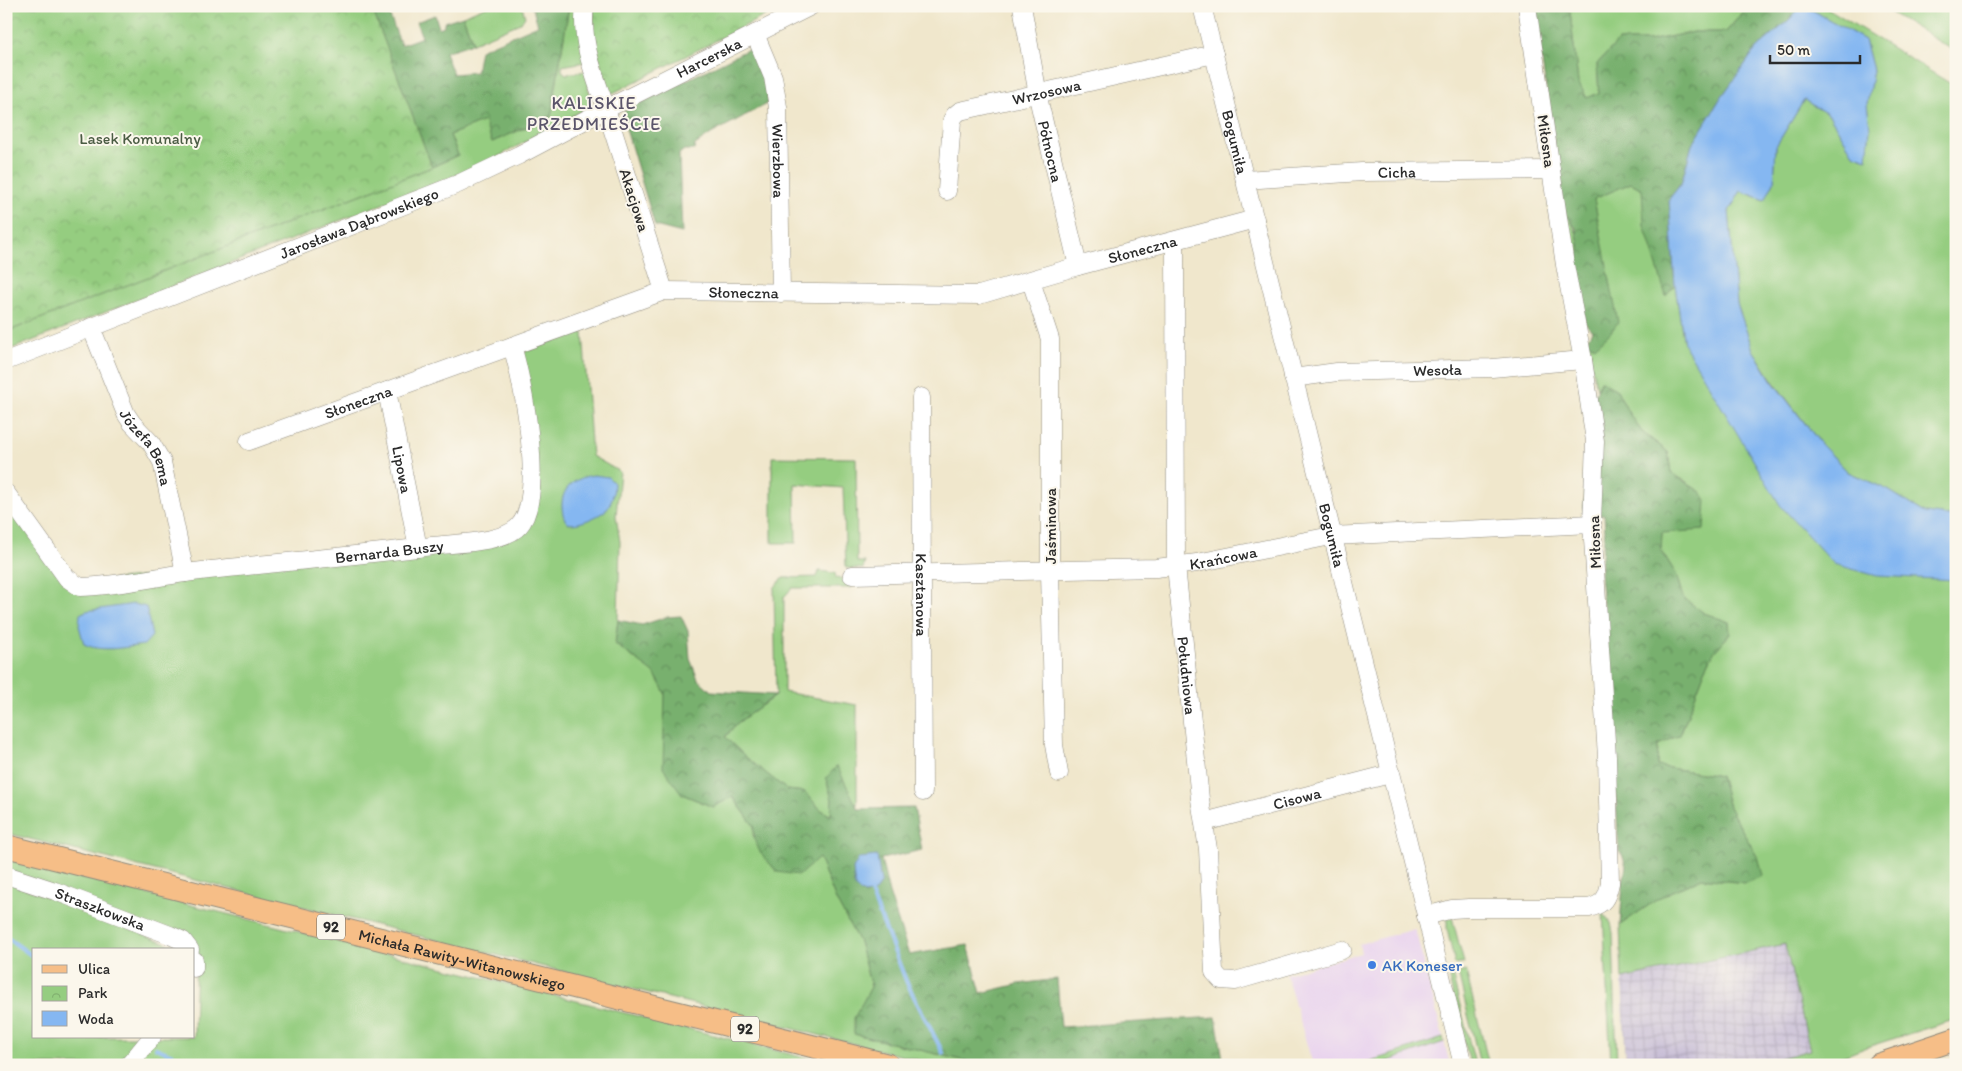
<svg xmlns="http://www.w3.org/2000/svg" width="1962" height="1071" viewBox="0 0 1962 1071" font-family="Itim,sans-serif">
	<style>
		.built { fill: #e8d2ee }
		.industrial { fill: url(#industrial-grid) }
		.green { fill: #95cd80; stroke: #607c56 }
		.forest { fill: url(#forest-crowns); stroke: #526e4c }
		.park { fill: url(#park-crowns); stroke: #607c56 }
		.water { fill: #85b7f1; stroke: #58718e }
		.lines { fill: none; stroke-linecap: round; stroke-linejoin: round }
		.stream { stroke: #85b7f1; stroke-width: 4 }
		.minor-casing { stroke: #8e897c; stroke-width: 19 }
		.major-casing { stroke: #8e897c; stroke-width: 24 }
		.minor { stroke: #fff; stroke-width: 18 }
		.major { stroke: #f6be87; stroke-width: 22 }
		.shop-dot { fill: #3f7fe0; stroke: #fbf7ec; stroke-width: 2 }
		.labels { text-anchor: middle; stroke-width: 4; stroke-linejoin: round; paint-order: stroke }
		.shield { fill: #fbf7ec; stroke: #696865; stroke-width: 1 }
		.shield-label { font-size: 15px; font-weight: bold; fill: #2b2b2b }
		.street-label { font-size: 16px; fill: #2b2b2b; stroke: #fbf7ec }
		.park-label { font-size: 16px; fill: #4b5c44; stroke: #fbf7ec }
		.shop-label { font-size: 16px; fill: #366cbe; stroke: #fbf7ec; text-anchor: start }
		.neighbourhood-label { font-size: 18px; letter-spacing: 1px; fill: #5a546a; stroke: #fbf7ec }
	</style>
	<defs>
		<pattern id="industrial-grid" width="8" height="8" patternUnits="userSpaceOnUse" patternTransform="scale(1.25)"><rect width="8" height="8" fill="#c9bfd7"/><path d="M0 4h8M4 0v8" fill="none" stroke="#ada4b9"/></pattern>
		<pattern id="forest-crowns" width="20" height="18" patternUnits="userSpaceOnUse" patternTransform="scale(1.25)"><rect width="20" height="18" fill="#78b06e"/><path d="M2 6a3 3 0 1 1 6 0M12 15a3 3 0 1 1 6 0" fill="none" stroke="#638f5b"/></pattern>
		<pattern id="park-crowns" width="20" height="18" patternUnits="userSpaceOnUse" patternTransform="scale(1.25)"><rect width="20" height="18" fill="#95cd80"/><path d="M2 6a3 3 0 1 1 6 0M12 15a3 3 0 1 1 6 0" fill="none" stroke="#81b06f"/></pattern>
	</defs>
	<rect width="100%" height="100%" fill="#fbf7ec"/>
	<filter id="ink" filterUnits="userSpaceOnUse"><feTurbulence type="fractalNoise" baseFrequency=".02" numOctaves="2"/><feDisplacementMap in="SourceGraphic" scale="10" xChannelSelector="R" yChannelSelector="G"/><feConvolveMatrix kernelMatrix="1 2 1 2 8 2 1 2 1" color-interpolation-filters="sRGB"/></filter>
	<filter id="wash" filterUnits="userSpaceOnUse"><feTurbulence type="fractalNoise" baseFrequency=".0096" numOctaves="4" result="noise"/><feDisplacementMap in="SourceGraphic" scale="20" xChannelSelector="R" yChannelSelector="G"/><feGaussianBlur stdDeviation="1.12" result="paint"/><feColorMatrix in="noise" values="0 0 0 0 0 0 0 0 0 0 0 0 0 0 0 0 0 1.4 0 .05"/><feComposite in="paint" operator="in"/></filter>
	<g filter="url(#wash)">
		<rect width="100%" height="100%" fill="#f0e7cc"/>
		<path class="built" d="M1415 929 1450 1065H1313L1286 974 1361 953 1359 944Z"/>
		<path class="industrial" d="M1785 944 1810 1050 1756 1065H1626L1622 979Z"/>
		<g class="green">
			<path d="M487 6H522L525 17 520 23 473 43 463 16Z"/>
			<path d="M569 6H580L585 62 562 66V71L566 74 587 71 591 85 588 87C590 94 593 100 589 107L490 161 454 176 6 351V332L432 167 458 155 450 135 484 121 492 142 551 117Z"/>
			<path d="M1546 6H1748L1726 32H1693L1649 41H1618L1597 64 1599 93 1587 98 1578 83 1570 11Z"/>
			<path d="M1805 6H1824L1956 87V517L1925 513 1888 490 1848 472 1821 444 1773 381 1753 350 1737 304 1729 211 1741 191 1764 200 1774 182 1776 146 1804 100 1829 115 1853 154 1867 159 1870 128 1867 104 1873 70 1865 40Z"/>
			<path d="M1880 6H1956V52Z"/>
			<path d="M1631 183 1642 189 1666 295 1675 285 1684 344 1716 396 1942 579 1956 580V1019L1870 1046 1823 1064 1756 1065 1810 1050 1785 944 1622 979 1620 925 1662 896 1702 878 1745 883 1759 860 1729 807 1720 776 1657 766 1658 745 1680 735 1705 670 1714 652 1730 634 1729 622 1704 613 1683 598 1676 574 1661 550 1662 533 1687 482 1671 473 1668 452 1642 432 1628 412 1617 390 1601 381 1597 389 1586 342 1596 346 1609 282 1594 199Z"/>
			<path d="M1564 212C1584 238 1580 247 1575 278Z"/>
			<path d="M583 332 592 456 620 472 616 516 620 542 618 619 615 644 655 673 665 693 666 708 682 794 713 807 732 796 754 826 753 836 819 858 836 900 859 942 871 987 864 1001 854 1034 982 1065H941L919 1060 6 833V500L67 584 491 543 528 520 523 354 527 351 569 335Z"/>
			<path d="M772 457 856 458 857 562H865L863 569 846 568 843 488 795 484 796 543H772Z"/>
			<path d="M819 571 835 573 836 578 850 581V588H792L784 597V692L857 705V805L852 799 826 778 832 799 831 816 820 809 805 792 787 790 747 758 725 738 736 724 776 695 774 588 783 578 817 577Z"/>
			<path d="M6 859 834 1065H133L154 1037H194L196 950 6 869Z"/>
			<path d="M6 881 184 950H34V1037H150L131 1065H6Z"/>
			<path d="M1603 913 1611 923 1613 933 1617 1065H1611Z"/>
			<path d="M1452 917 1464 963 1455 965 1447 929V919Z"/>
			<path d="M1466 971 1489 1065H1480L1458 973Z"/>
			<path d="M1452 974 1475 1064 1469 1060 1449 979Z"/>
			<path d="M1443 1038 1444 1042 1377 1065H1358Z"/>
		</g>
		<g class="forest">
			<path d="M371 6H386L401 45 422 37 416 22 435 15 439 28 444 26V22L463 16 473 43 445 52 453 74 476 72 480 50 538 25 532 6H569L551 116 492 142 484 121 450 135 458 155 432 167Z"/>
			<path d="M1534 6H1546L1570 11 1578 82 1587 98 1599 93 1597 64 1618 41H1649L1693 32H1726L1748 6H1800L1790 19 1756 49 1720 99 1692 145 1681 184 1669 199 1675 285 1666 296 1644 225 1642 189 1631 183 1594 199 1618 322 1610 333 1596 346 1586 342 1592 331 1585 323 1575 278 1580 249 1576 228 1564 212Z"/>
			<path d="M753 47 767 87 768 103 711 134 695 145 694 150H684L679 154 682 233 655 226 623 119V114L626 110Z"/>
			<path d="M1601 381 1617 390 1628 412 1642 432 1668 452 1671 473 1701 492 1706 500 1704 530 1662 533 1661 550 1676 574 1683 598 1704 613 1729 622 1730 634 1714 652 1705 670 1680 735 1658 745 1657 766 1720 776 1729 807 1759 860 1763 876 1745 883 1702 878 1662 896 1620 925 1623 883 1626 866 1622 854 1619 852 1609 667 1600 574 1605 530 1604 515 1584 516V465H1595L1594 397Z"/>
			<path d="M681 616 688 631 690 659 698 679 711 691 776 695 736 724 725 737 747 758 787 790 805 792 820 809 831 816 832 799 826 778 837 766 858 809 914 808 922 850 881 859 889 893 909 955 968 945 981 993 1019 984 1057 979 1061 1027 1216 1017 1224 1065H982L854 1034V1018L871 987 859 942 836 900 819 858 799 875 777 872C764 856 752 848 754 826L733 797 713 807 682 794 663 768 665 693 654 673 615 644 618 620 642 625 667 617Z"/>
		</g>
		<g class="park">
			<path d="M6 6H371L432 167 6 332Z"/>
			<path d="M594 6H784L613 93 609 91 607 85 592 35Z"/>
		</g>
		<g class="water">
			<path d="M1800 6H1805L1865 40 1873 70 1867 104 1870 128 1867 159 1853 154 1829 115 1804 100 1776 146 1774 182 1765 200 1741 191 1729 211 1737 304 1753 350 1772 381 1821 444 1848 472 1888 490 1925 513 1956 517V580L1877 576 1834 564 1780 505 1684 344 1675 285 1669 199 1681 184 1692 145 1720 99 1756 49 1790 19Z"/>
			<path d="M594 475 608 477 614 483C614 492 612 502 607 509 602 515 576 527 568 523 565 521 564 517 563 514 558 491 572 478 594 475Z"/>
			<path d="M134 604 146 607 152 636 144 645C125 647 102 653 84 644L79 626 80 614 86 611Z"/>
			<path d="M877 856 881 882 875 892 864 894 855 888 853 869 859 858Z"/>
		</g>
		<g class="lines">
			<g class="stream">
				<path d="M871 893 907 983 943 1053"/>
				<path d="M6 937 34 957"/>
				<path d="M138 1037 139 1038"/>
				<path d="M156 1048 197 1065"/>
			</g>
		</g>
	</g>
	<g filter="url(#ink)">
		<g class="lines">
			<defs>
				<g id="minor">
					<path id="s1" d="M1022 6 1040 106 1078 266"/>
					<path id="s2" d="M1202 6 1463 1065"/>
					<path id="s3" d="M755 34 773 77 778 107 781 293"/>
					<path id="s4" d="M1245 180 1362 172 1551 170"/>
					<path id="s5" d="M947 191 952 120 955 115 960 111 1214 54"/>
					<path id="s6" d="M1175 241 1176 566 1200 799 1208 849 1214 972 1221 980 1235 981 1342 950"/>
					<path d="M1031 281 1050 339V571L1054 745 1059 773"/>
					<path id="s7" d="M664 291 606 109 811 6"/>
					<path id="s8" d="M91 327 126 414 132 423 151 443 162 462 185 573"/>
					<path id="s9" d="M6 361 458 184 519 155 606 109C595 76 580 42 585 6"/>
					<path id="s10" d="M1293 378 1337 372 1492 368 1583 360"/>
					<path id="s11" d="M387 391 418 548"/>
					<path id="s12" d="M921 397 923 792"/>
					<path id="s13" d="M249 441 664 291 979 295 1078 266 1255 219"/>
					<path id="s14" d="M6 493 67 578 80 587C115 586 150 578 185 573 267 563 350 557 432 546 455 543 504 543 519 526 546 497 523 382 512 346"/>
					<path id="s15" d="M852 575 1156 568 1197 563 1331 536 1592 524"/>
					<path id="s16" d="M1204 822 1390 774"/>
					<path id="s17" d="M6 875 55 891 170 935 183 941 190 950"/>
					<path d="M1426 916 1452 909 1469 908H1589C1604 904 1607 898 1610 883L1607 757 1592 524 1595 441 1583 360 1565 265 1527 6"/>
					<path d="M194 960V968"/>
					<path d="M129 1065 152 1037"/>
				</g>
				<g id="major">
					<path id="s18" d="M6 846 888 1065"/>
					<path d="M1878 1065 1956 1039"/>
				</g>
			</defs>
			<use href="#minor" class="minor-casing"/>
			<use href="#major" class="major-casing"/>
			<use href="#minor" class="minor"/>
			<use href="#major" class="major"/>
		</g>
	</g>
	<circle class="shop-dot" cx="1372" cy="965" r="5"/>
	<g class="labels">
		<g class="shield">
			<rect x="317" y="914.5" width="28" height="25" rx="4"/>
			<rect x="731" y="1016.5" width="28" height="25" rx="4"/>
		</g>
		<g class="shield-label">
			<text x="331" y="932">92</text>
			<text x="745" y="1034">92</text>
		</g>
		<g class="street-label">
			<text dy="6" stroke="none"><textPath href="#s7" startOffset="306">Harcerska</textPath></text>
			<text dy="6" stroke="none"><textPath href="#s5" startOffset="172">Wrzosowa</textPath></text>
			<text transform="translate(1547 141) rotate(82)" y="6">Miłosna</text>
			<text dy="6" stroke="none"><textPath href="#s2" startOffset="140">Bogumiła</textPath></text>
			<text dy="6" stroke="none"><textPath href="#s1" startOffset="148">Północna</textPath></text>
			<text dy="6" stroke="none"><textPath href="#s3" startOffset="131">Wierzbowa</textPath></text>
			<text dy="6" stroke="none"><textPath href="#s4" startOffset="152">Cicha</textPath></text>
			<text transform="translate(635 200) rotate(72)" y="6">Akacjowa</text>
			<text dy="6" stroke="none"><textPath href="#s9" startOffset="379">Jarosława Dąbrowskiego</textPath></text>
			<text dy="6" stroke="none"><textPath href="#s13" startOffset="926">Słoneczna</textPath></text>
			<text dy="6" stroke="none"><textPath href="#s13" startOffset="521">Słoneczna</textPath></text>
			<text dy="6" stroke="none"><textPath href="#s10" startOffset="145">Wesoła</textPath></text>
			<text dy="6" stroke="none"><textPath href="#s13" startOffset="116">Słoneczna</textPath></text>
			<text dy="6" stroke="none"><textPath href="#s8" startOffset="134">Józefa Bema</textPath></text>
			<text dy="6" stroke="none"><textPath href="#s11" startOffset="80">Lipowa</textPath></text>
			<text transform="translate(1050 526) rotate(-90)" y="6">Jaśminowa</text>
			<text dy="6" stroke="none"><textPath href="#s2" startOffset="545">Bogumiła</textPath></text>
			<text transform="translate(1594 542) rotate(-92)" y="6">Miłosna</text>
			<text dy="6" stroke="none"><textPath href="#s14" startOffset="432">Bernarda Buszy</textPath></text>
			<text dy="6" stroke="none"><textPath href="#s15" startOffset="372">Krańcowa</textPath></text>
			<text dy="6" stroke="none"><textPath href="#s12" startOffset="198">Kasztanowa</textPath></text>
			<text dy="6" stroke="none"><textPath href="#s6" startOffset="435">Południowa</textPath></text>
			<text dy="6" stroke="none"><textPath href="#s16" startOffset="96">Cisowa</textPath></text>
			<text dy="6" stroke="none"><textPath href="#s17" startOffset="100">Straszkowska</textPath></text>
			<text dy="6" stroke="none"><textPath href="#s18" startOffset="470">Michała Rawity-Witanowskiego</textPath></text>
		</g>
		<g class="park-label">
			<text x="140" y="144">Lasek Komunalny</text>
		</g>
		<g class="shop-label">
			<text x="1382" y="971">AK Koneser</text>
		</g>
		<g class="neighbourhood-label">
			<text x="594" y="109">KALISKIE<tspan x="594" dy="21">PRZEDMIEŚCIE</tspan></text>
		</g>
	</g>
	<rect width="1962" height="1071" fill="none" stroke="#fbf7ec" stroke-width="25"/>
	<rect x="32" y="948" width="162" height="90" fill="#fbf7ec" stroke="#a8a59f"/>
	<rect x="42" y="965" width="25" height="8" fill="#f6be87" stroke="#a8a59f"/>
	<text x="78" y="974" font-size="15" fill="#2b2b2b">Ulica</text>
	<rect x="42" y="986" width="25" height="15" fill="url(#park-crowns)" stroke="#a8a59f"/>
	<text x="78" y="998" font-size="15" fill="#2b2b2b">Park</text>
	<rect x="42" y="1011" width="25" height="15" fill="#85b7f1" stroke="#a8a59f"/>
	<text x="78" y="1024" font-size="15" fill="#2b2b2b">Woda</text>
	<path d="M1770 55v8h90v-8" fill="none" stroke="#2b2b2b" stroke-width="2.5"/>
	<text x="1777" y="55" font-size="15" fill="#2b2b2b" stroke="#fbf7ec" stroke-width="4" paint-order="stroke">50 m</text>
</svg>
